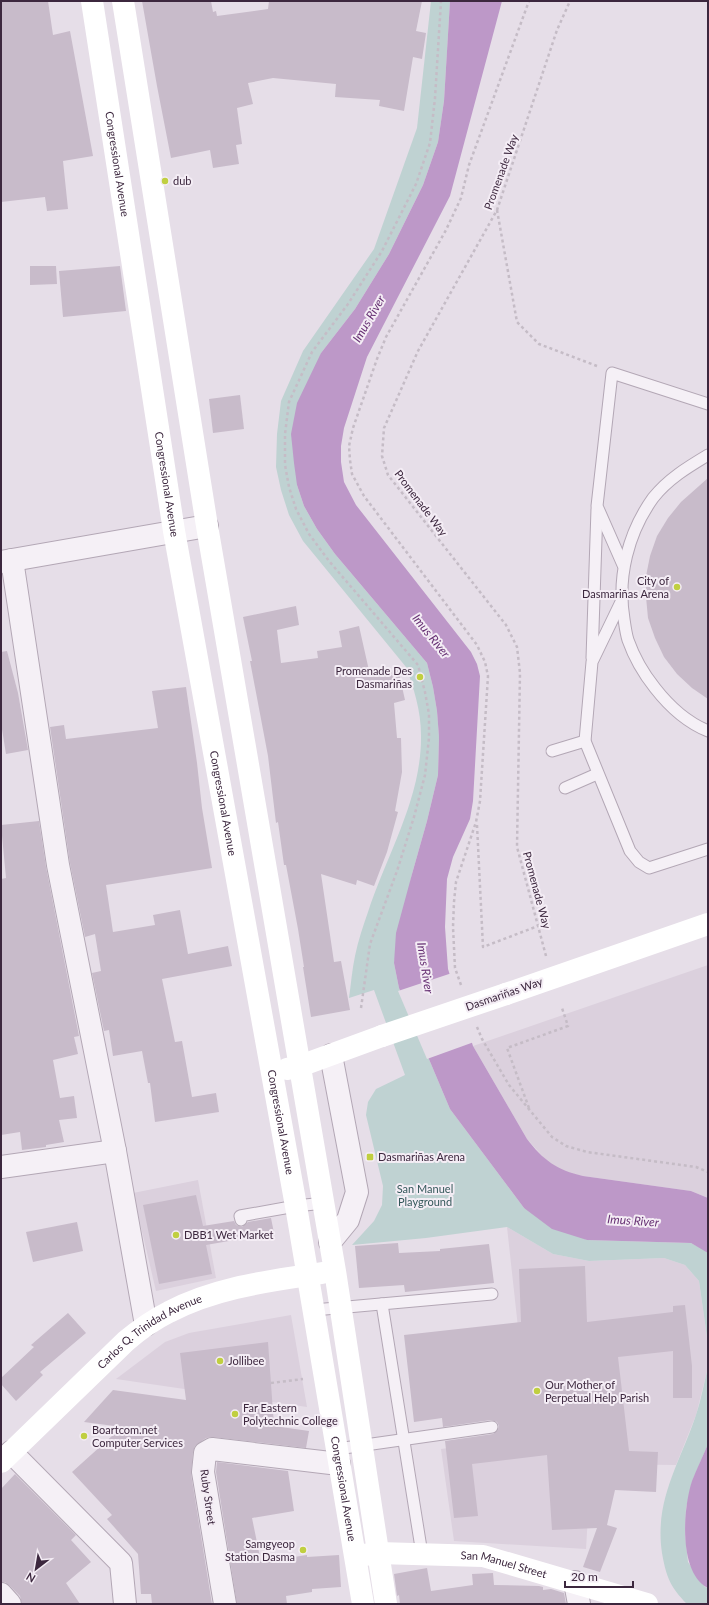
<svg xmlns="http://www.w3.org/2000/svg" width="709" height="1605" viewBox="0 0 709 1605" font-family="Lato,sans-serif">
	<style>
		.built { fill: #dbd0dd }
		.green { fill: #bfd2d2 }
		.water { fill: #bd98c8 }
		.pier { fill: #e6dee8 }
		.building { fill: #c8bbca }
		.lines { fill: none; stroke-linecap: round; stroke-linejoin: round }
		.lane-casing { stroke: #b3a7b5; stroke-width: 13 }
		.street-casing { stroke: #b3a7b5; stroke-width: 24 }
		.path { stroke: #c5bcc6; stroke-width: 2.5; stroke-dasharray: 3 3; stroke-linecap: butt }
		.lane { stroke: #f5f0f6; stroke-width: 11 }
		.street { stroke: #f5f0f6; stroke-width: 22 }
		.secondary { stroke: #fff; stroke-width: 22 }
		.secondary-bridge { stroke: #fff; stroke-width: 22 }
		.poi-dot { fill: #c0cf40; stroke: #f4edf5; stroke-width: 1.5 }
		.labels { text-anchor: middle; stroke-width: 4; stroke-linejoin: round; paint-order: stroke }
		.street-label { font-size: 11px; fill: #3c273e; stroke: #f4edf5 }
		.poi-label { font-size: 11px; fill: #3c273e; stroke: #f4edf5; text-anchor: start }
		.park-label { font-size: 11px; fill: #34585a; stroke: #f4edf5 }
		.water-label { font-size: 12px; font-style: italic; fill: #663073; stroke: #f4edf5 }
	</style>
	<rect width="100%" height="100%" fill="#e6dee8"/>
	<g class="built">
		<path d="M708 965V1198L691 1191 583 1176 568 1173 554 1167 545 1159 527 1139 473 1046Z"/>
		<path d="M198 1180 216 1278 156 1291 133 1193Z"/>
		<path d="M507 1227 553 1254 589 1261 664 1258 685 1265 699 1281 708 1344V1367L696 1415 676 1465 591 1464 586 1549 454 1541 441 1449 530 1437Z"/>
		<path d="M291 1315 307 1407 116 1379 165 1342 189 1333Z"/>
	</g>
	<g class="green">
		<path d="M431 1H450L444 101 438 142 423 185 389 254 355 309 321 353 297 485 304 506 317 529 335 554 427 663 433 687 437 711 439 737 438 775 427 821 412 874 394 963 399 988 450 1109 524 1208 587 1240 691 1243 708 1252V1344L699 1281 685 1265 664 1258 589 1261 553 1254 507 1227 426 1238 352 1245 374 1221 382 1205 383 1186 366 1115 368 1102 376 1089 405 1075 374 990 349 998C351 984 352 970 355 956 358 941 363 926 368 912 387 854 422 798 421 735 421 711 414 689 406 667L303 541 289 515 281 490 276 467 277 434 281 401 303 351 374 249 417 128Z"/>
		<path d="M708 1367V1444L692 1482 686 1508 685 1535 688 1562 705 1587 708 1588V1604H687C670 1587 666 1576 662 1553 654 1500 680 1463 696 1415 701 1400 704 1383 708 1367Z"/>
	</g>
	<g class="water">
		<path d="M450 1H502L450 196 367 357 344 428 341 446V462L344 482 356 505 471 652 477 664 480 676 473 801 470 819 453 857 447 879 445 927 448 969 473 1046 527 1139C543 1160 557 1170 583 1176L691 1191 708 1198V1253L691 1243 587 1240 552 1229 524 1208 450 1109 399 988 394 963 396 933 412 874 427 821 438 775 439 737 437 711 433 687 427 663 335 554 317 529 304 506 297 485 294 463 291 434 297 403 321 353 355 309 389 254 423 185 438 142 444 101Z"/>
		<path d="M708 1444V1588C678 1573 683 1508 692 1481 697 1468 703 1456 708 1444Z"/>
	</g>
	<path class="pier" d="M452 973 474 1042 427 1059 398 991Z"/>
	<g class="building">
		<path d="M1 1H48L53 35 70 31 93 156 63 161 68 209 47 211 45 197 1 202Z"/>
		<path d="M142 1H211L213 12 216 11 217 16 268 9 269 1H422L416 31 426 33 422 59 413 57 404 111 379 106 380 100 335 97 336 84 273 78 248 83 253 104 237 108 242 144 236 145 239 164 213 168 210 150 171 158 157 86Z"/>
		<path d="M30 266H56L57 284 30 285Z"/>
		<path d="M120 266 126 311 63 317 59 271Z"/>
		<path d="M240 395 244 429 213 433 209 399Z"/>
		<path d="M708 478V699L692 688 677 674 664 657 655 638 648 618 646 597V576L650 556 657 536 668 518 681 502Z"/>
		<path d="M296 606 299 625 277 630 281 663 318 658 317 651 342 647 339 631 359 626 370 675 398 669 405 700 394 703 397 738H401L402 772 395 811 398 812 387 852 374 886 357 880 356 885 321 874 334 962 341 961 350 1010 311 1017 303 967H304L298 929 286 865H284L278 822 276 823 268 756 250 661H252L243 617Z"/>
		<path d="M7 651 18 693 28 750 6 754 1 723V652Z"/>
		<path d="M186 687 197 763 202 808 212 868 106 885 113 932 155 925 153 915 180 910 188 954 228 946 232 966 162 979 175 1042 182 1041 192 1097 216 1093 219 1112 155 1122 150 1083H148L142 1051 113 1056 109 1030 104 1031 92 973 101 971 95 934 85 937 70 863 50 727 64 725 66 739 158 728 152 691Z"/>
		<path d="M39 821 46 867 79 1036 74 1037 78 1054 53 1060 60 1098 74 1096 77 1118 59 1120 64 1142 46 1145V1147L22 1150 20 1132 1 1135V879L6 878 1 825Z"/>
		<path d="M196 1195 203 1226 234 1221 236 1225 242 1227 248 1222 271 1218 274 1233 206 1245 212 1274 159 1284 143 1205Z"/>
		<path d="M77 1222 83 1251 33 1262 26 1232Z"/>
		<path d="M398 1243 399 1253 440 1251V1249L489 1244 494 1283 405 1292 404 1285 359 1288 355 1246Z"/>
		<path d="M585 1266 587 1322 673 1312V1306L685 1305 692 1366V1398H673V1351L618 1357 629 1451 658 1452 656 1492 615 1490 607 1525 617 1528 600 1572 583 1567 597 1528 552 1530 547 1455 472 1464 478 1516 454 1518 445 1441 493 1434 498 1430 499 1426 497 1422 491 1420 443 1427 442 1418 414 1422 404 1335 521 1322 519 1269Z"/>
		<path d="M68 1313 86 1333 40 1372 43 1375 16 1401 1 1384V1378L34 1347 31 1345Z"/>
		<path d="M268 1342 274 1426 309 1431 306 1448 213 1437 206 1438 195 1446 193 1452 191 1474 212 1604H152L151 1594H141L138 1554 107 1519 112 1515 72 1472 122 1427 84 1422 113 1390 186 1400 180 1353Z"/>
		<path d="M217 1462 288 1471 294 1511 252 1518 261 1562 307 1555V1557L339 1555 341 1587 312 1589V1592L286 1596 287 1604H237L216 1472Z"/>
		<path d="M15 1474 76 1535 71 1540 91 1562 66 1583 80 1604H22L20 1596 10 1586 5 1582H1V1489Z"/>
		<path d="M427 1568 431 1591 473 1585 472 1574 493 1573 494 1585 539 1586 543 1587V1590L551 1589 564 1593 566 1604H400L399 1595 397 1596 394 1574Z"/>
	</g>
	<g class="lines">
		<defs>
			<g id="lane">
				<path d="M708 455C688 467 668 479 653 498 628 533 617 577 624 619 625 626 626 634 628 640 634 657 643 673 655 688 669 706 686 722 708 731"/>
				<path d="M623 565 597 506 612 373 708 404"/>
				<path d="M621 602 592 662 585 741 630 851 639 862 649 868 708 849"/>
				<path d="M592 658 597 509"/>
				<path d="M552 751 585 741"/>
				<path d="M565 788 597 774"/>
				<path d="M241 1220 240 1216 296 1206 324 1203"/>
				<path d="M382 1304 422 1554"/>
				<path d="M314 1310 492 1294"/>
				<path d="M337 1449 492 1427"/>
			</g>
			<g id="street">
				<path d="M12 560 58 865 115 1151 146 1325"/>
				<path d="M1 562 207 526"/>
				<path d="M1 1167 115 1151"/>
				<path d="M330 1242 348 1220 357 1192 331 1055"/>
				<path d="M11 1452 121 1563 125 1604"/>
				<path d="M575 1582 579 1604"/>
				<path d="M1 1594 10 1604"/>
				<path d="M225 1604 203 1472 205 1453 212 1449 339 1464"/>
			</g>
		</defs>
		<use href="#lane" class="lane-casing"/>
		<use href="#street" class="street-casing"/>
		<g class="path">
			<path d="M497 210 517 322 539 344 597 366"/>
			<path d="M477 825 483 947 538 926"/>
			<path d="M546 956 517 847 520 673 517 647 506 625 388 475 382 456 384 428 418 351 497 210 557 30 570 1"/>
			<path d="M461 985 455 968 453 927 454 902 456 882 476 822 480 801 488 676 485 662 477 645 364 496 352 474 350 460 349 446 353 428 377 359 386 337 446 230 461 198 469 165 529 1"/>
			<path d="M361 1008 370 944 397 871 414 817 425 775 429 738V714L425 692 418 665 329 561 309 534 296 509 289 487 285 465V434L289 402 312 352 348 304 382 251 416 184 430 143 435 98 441 1"/>
			<path d="M477 1027 482 1039 509 1085 552 1137 566 1146 587 1152 696 1167 708 1172"/>
			<path d="M529 1108 507 1048 568 1026 562 1008"/>
			<path d="M271 1383 303 1379"/>
		</g>
		<use href="#lane" class="lane"/>
		<use href="#street" class="street"/>
		<g class="secondary">
			<path id="s1" d="M92 1 174 531 296 1206 363 1604"/>
			<path d="M123 1 207 526 335 1271 386 1604"/>
			<path d="M506 994 708 924"/>
			<path d="M287 1069 300 1066 382 1036"/>
			<path id="s2" d="M1 1462 126 1341C139 1330 153 1320 169 1312 216 1287 270 1281 322 1273"/>
			<path id="s3" d="M364 1555 378 1553 483 1556 647 1604"/>
		</g>
		<path class="secondary-bridge" d="M382 1036 506 994"/>
	</g>
	<g class="poi-dot">
		<circle cx="165" cy="181" r="4"/>
		<circle cx="677" cy="587" r="4"/>
		<circle cx="420" cy="677" r="4"/>
		<rect x="366" y="1153" width="8" height="8" rx="2"/>
		<circle cx="176" cy="1235" r="4"/>
		<circle cx="220" cy="1361" r="4"/>
		<circle cx="537" cy="1391" r="4"/>
		<circle cx="235" cy="1414" r="4"/>
		<circle cx="84" cy="1436" r="4"/>
		<circle cx="303" cy="1550" r="4"/>
	</g>
	<g class="labels">
		<g class="street-label">
			<text dy="4" stroke="none"><textPath href="#s1" startOffset="165">Congressional Avenue</textPath></text>
			<text transform="translate(501 172) rotate(-70)" y="4">Promenade Way</text>
			<text dy="4" stroke="none"><textPath href="#s1" startOffset="489">Congressional Avenue</textPath></text>
			<text transform="translate(421 503) rotate(53)" y="4">Promenade Way</text>
			<text dy="4" stroke="none"><textPath href="#s1" startOffset="813">Congressional Avenue</textPath></text>
			<text transform="translate(537 890) rotate(75)" y="4">Promenade Way</text>
			<text transform="translate(504 994) rotate(-19)" y="4">Dasmariñas Way</text>
			<text dy="4" stroke="none"><textPath href="#s1" startOffset="1137">Congressional Avenue</textPath></text>
			<text dy="4" stroke="none"><textPath href="#s2" startOffset="199">Carlos Q. Trinidad Avenue</textPath></text>
			<text dy="4" stroke="none"><textPath href="#s1" startOffset="1509">Congressional Avenue</textPath></text>
			<text transform="translate(208 1497) rotate(82)" y="4">Ruby Street</text>
			<text dy="4" stroke="none"><textPath href="#s3" startOffset="141">San Manuel Street</textPath></text>
		</g>
		<g class="poi-label">
			<text x="173" y="185">dub</text>
			<text x="669" y="585" text-anchor="end">City of<tspan x="669" dy="13">Dasmariñas Arena</tspan></text>
			<text x="412" y="675" text-anchor="end">Promenade Des<tspan x="412" dy="13">Dasmariñas</tspan></text>
			<text x="378" y="1161">Dasmariñas Arena</text>
			<text x="184" y="1239">DBB1 Wet Market</text>
			<text x="228" y="1365">Jollibee</text>
			<text x="545" y="1389">Our Mother of<tspan x="545" dy="13">Perpetual Help Parish</tspan></text>
			<text x="243" y="1412">Far Eastern<tspan x="243" dy="13">Polytechnic College</tspan></text>
			<text x="92" y="1434">Boartcom.net<tspan x="92" dy="13">Computer Services</tspan></text>
			<text x="295" y="1548" text-anchor="end">Samgyeop<tspan x="295" dy="13">Station Dasma</tspan></text>
		</g>
		<g class="park-label">
			<text x="425" y="1193">San Manuel<tspan x="425" dy="13">Playground</tspan></text>
		</g>
		<g class="water-label">
			<text transform="translate(369 319) rotate(-60)" y="4">Imus River</text>
			<text transform="translate(431 636) rotate(51)" y="4">Imus River</text>
			<text transform="translate(425 968) rotate(81)" y="4">Imus River</text>
			<text transform="translate(633 1221) rotate(4)" y="4">Imus River</text>
		</g>
	</g>
	<rect width="709" height="1605" fill="none" stroke="#3c273e" stroke-width="4"/>
	<g transform="translate(36 1569) rotate(211)" stroke="#f4edf5" stroke-width="3" paint-order="stroke">
	<path d="M0-3L7 15L0 10L-7 15Z" fill="#3c273e"/>
	<text y="-6" font-size="11" font-weight="bold" text-anchor="middle" fill="#3c273e">N</text>
	</g>
	<path d="M565 1581v6h68v-6" fill="none" stroke="#3c273e" stroke-width="2"/>
	<text x="571" y="1581" font-size="12" fill="#3c273e" stroke="#f4edf5" stroke-width="3" paint-order="stroke">20 m</text>
</svg>
